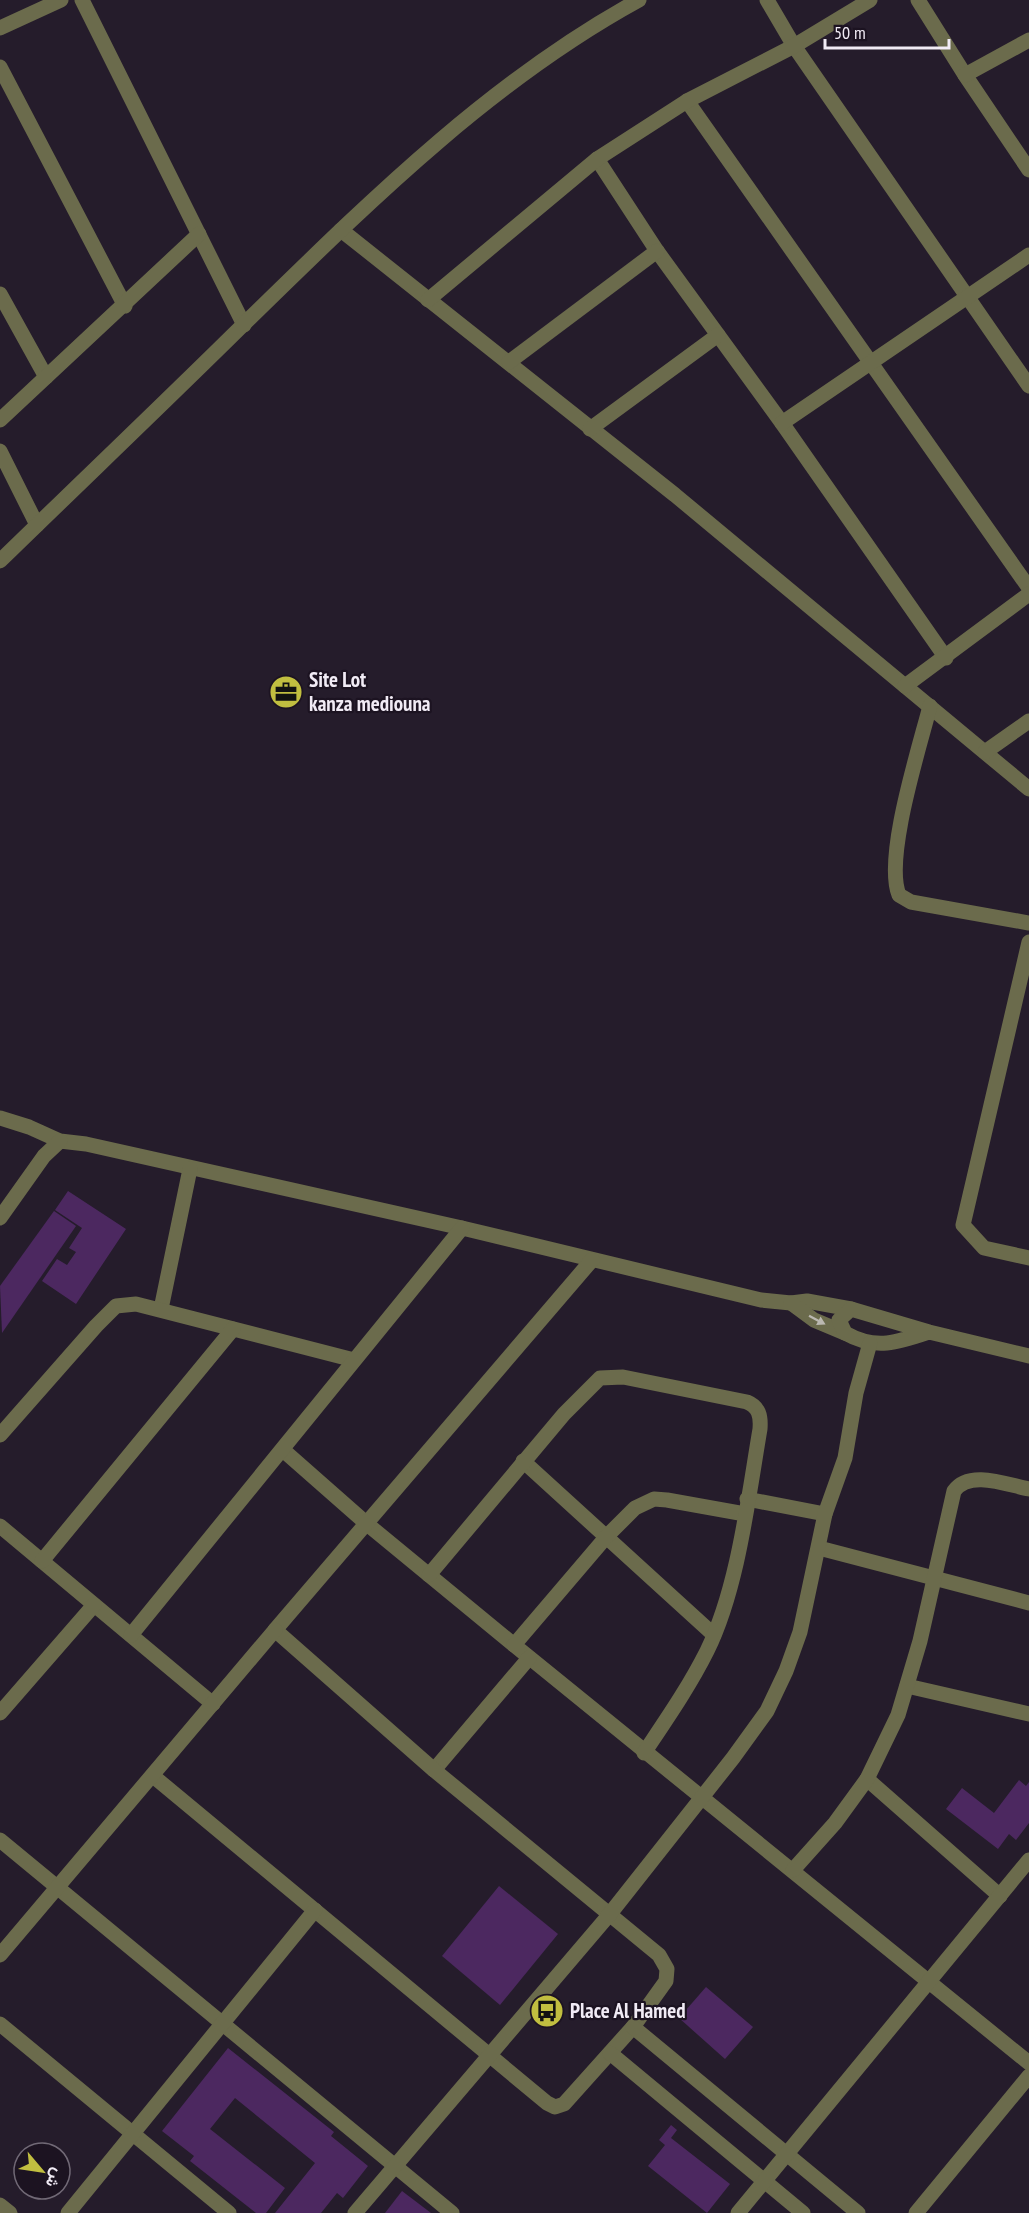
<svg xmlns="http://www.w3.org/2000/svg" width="1029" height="2213" viewBox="0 0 1029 2213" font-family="'PT Sans Narrow',Vazirmatn,sans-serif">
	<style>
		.building { fill: #4c2860 }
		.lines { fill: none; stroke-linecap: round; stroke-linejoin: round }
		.minor { stroke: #6b6b4c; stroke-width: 15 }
		.oneway { fill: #bbb8b1 }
		.labels { text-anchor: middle; stroke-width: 4.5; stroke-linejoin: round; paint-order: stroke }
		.poi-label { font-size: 21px; font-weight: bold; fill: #f1ebf5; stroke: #1c1321; text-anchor: start }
	</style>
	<rect width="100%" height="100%" fill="#251c2b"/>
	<g class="building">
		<path d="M68 1191 126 1229 76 1304 42 1281 57 1259 67 1265 76 1252 69 1248 82 1228 55 1210Z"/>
		<path d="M54 1211 76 1226 2 1333 0 1286Z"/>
		<path d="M1019 1780 1026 1786 1029 1782V1823L1016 1840 1009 1834 998 1849 946 1809 962 1788 994 1813Z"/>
		<path d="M499 1886 558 1934 500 2005 442 1956Z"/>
		<path d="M706 1987 753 2027 725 2059 679 2018Z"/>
		<path d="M228 2048 334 2132 331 2136 368 2166 343 2198 337 2193 321 2213H275L315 2163 235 2098 210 2129 285 2188 266 2213H256L190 2161 194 2156 162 2131Z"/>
		<path d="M671 2125 677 2130 671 2138 730 2184 707 2213 648 2166 665 2145 659 2140Z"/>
		<path d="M402 2191 431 2213H385Z"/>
	</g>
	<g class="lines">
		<g class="minor">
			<path d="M82 0 244 325"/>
			<path d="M767 0 794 46 1029 386"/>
			<path d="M918 0 965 75 1029 170"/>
			<path d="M0 28 61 0"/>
			<path d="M0 67 125 306"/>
			<path d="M965 75 1029 40"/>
			<path d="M687 101 1029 588"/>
			<path d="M597 159 657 251 782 423 946 658"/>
			<path d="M341 230 675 495 1029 789"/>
			<path d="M0 294 46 377"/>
			<path d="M428 300 597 159 687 101 794 46 870 0"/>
			<path d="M509 362 657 251"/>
			<path d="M0 420 199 234"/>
			<path d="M782 423 1029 255"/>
			<path d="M590 429 718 335"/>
			<path d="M0 451 37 525"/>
			<path d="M0 561C81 482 163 404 244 324 366 205 489 82 639 0"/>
			<path d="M905 686 1029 594"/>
			<path d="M930 706C919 749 884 858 899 895L911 902 1029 923"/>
			<path d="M985 752 1029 721"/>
			<path d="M1029 942 963 1225 984 1248 1029 1258"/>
			<path d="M0 1118 29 1127 60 1141 86 1144 462 1228 761 1300 791 1303 807 1301 851 1309"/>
			<path d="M0 1218 44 1156 60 1141"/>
			<path d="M791 1303 814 1320 845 1333"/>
			<path d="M161 1309 190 1169"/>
			<path d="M929 1332C897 1342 877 1351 845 1333L839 1320 851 1309 929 1332 1029 1356"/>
			<path d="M0 1435 96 1326 116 1306 136 1304 354 1360"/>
			<path d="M283 1450 367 1524 514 1645"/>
			<path d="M523 1461 714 1635"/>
			<path d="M747 1499 825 1514"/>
			<path d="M745 1514 667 1500 654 1499 635 1508 607 1536 514 1645 1029 2063"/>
			<path d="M0 1526 213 1704"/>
			<path d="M819 1548 1029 1603"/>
			<path d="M42 1561 233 1329"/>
			<path d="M429 1575 564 1414 600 1378 623 1377 747 1402C759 1407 761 1416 760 1429 748 1499 738 1588 707 1651 689 1687 666 1720 644 1753"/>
			<path d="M131 1635 462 1228"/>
			<path d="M907 1686 1029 1714"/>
			<path d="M0 1713 94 1605"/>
			<path d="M434 1770 529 1658"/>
			<path d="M153 1776 547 2103 555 2107 564 2104 633 2027 666 1981 667 1969 659 1955 434 1770 275 1630 592 1260"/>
			<path d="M867 1779 1000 1896"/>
			<path d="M0 1840 452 2213"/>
			<path d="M793 1870 835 1823 867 1779 898 1715 920 1641 954 1491C969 1469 1008 1485 1029 1489"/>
			<path d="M0 1955 275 1630"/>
			<path d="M0 2024 229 2213"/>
			<path d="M633 2027 858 2213"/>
			<path d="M610 2053 803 2213"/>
			<path d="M0 2205 10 2213"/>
			<path d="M68 2213 315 1910"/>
			<path d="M355 2213 609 1915 733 1758 767 1711 786 1671 800 1632 825 1514 845 1458 856 1393 870 1343"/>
			<path d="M738 2213 1029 1860"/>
			<path d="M916 2213 1029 2076"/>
		</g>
	</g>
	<defs><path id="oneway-solid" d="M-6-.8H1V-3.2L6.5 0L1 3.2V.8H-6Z" transform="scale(1.5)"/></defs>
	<use class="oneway" href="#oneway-solid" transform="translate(817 1320) rotate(28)"/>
	<defs>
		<symbol id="office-disc" viewBox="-11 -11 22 22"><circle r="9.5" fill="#c1be40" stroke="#1c1321"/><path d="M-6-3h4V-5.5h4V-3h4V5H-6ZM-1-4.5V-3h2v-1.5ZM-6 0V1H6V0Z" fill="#111"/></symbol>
		<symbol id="bus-disc" viewBox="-11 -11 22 22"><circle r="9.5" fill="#c1be40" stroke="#1c1321"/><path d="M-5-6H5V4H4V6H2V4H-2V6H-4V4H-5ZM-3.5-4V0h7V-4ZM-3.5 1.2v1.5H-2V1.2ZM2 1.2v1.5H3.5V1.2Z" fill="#111"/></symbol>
	</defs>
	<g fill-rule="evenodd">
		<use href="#office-disc" x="267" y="673" width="38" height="38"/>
		<use href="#bus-disc" x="528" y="1992" width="38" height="38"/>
	</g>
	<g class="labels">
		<g class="poi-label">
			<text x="309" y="687">Site Lot<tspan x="309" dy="24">kanza mediouna</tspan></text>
			<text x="570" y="2018">Place Al Hamed</text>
		</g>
	</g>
	<g transform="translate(42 2171) rotate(119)"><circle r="28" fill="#1c1321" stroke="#716976" stroke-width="1.5"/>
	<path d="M0-4.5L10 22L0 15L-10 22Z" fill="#c1be40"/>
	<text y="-9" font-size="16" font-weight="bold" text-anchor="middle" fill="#f1ebf5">ش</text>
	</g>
	<path d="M825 39v9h124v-9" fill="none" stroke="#f1ebf5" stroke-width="3"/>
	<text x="834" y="39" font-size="18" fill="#f1ebf5" stroke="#1c1321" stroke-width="4.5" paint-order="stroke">50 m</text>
</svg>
